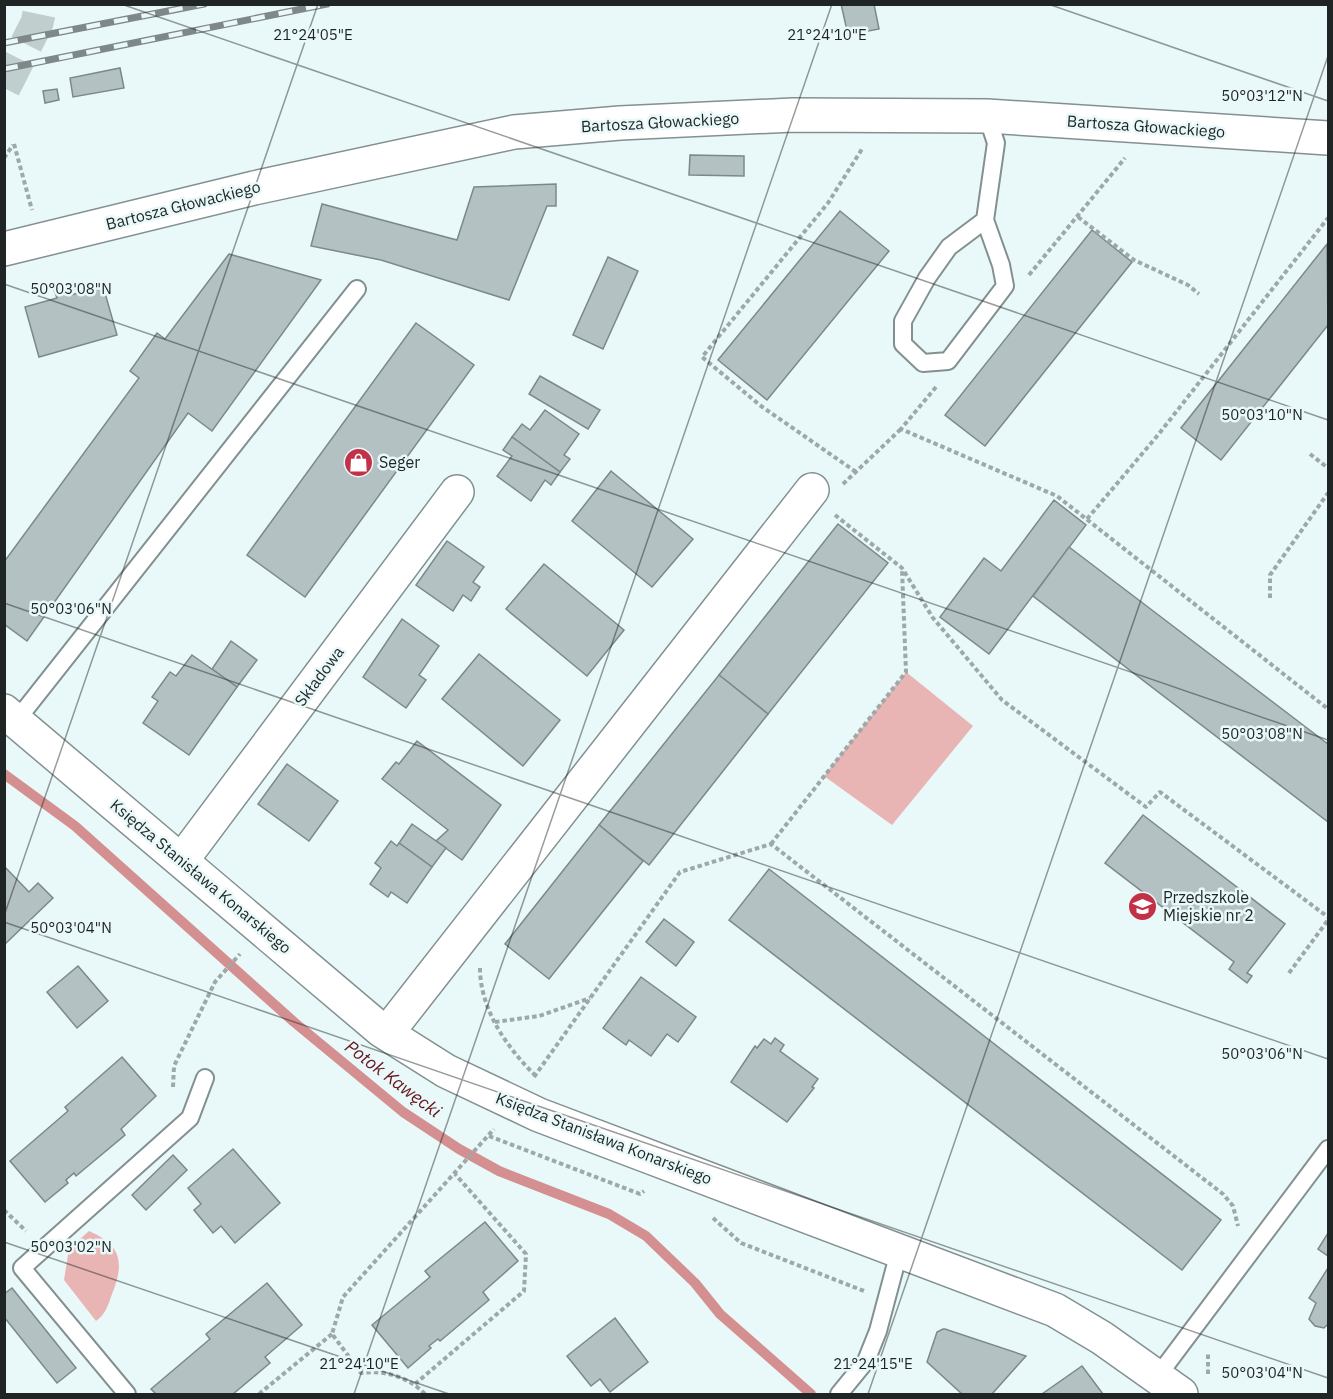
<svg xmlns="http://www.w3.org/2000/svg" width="1333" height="1399" viewBox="0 0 1333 1399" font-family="'IBM Plex Sans',sans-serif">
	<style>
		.green { fill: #e9b4b4 }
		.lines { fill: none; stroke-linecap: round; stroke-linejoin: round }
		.stream { stroke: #d48f91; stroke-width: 10 }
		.building { fill: #b3c1c2; stroke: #7c8989; stroke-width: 1.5 }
		.street-tunnel { stroke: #c1cece; stroke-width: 33; stroke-dasharray: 33 16; stroke-linecap: butt }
		.lane-casing { stroke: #839091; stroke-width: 20 }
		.street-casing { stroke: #839091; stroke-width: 36 }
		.secondary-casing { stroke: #839091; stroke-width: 36 }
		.path { stroke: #9da8a8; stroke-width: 4; stroke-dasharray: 4.5 3; stroke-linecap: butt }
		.lane { stroke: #fff; stroke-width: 16 }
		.street { stroke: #fff; stroke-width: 33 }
		.secondary { stroke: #fff; stroke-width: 33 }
		.rail-casing { stroke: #7f8888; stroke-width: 7 }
		.rail { stroke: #e9f8f8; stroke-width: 4.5; stroke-dasharray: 14; stroke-linecap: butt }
		.ticks { fill: none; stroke: #1f2424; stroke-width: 1.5; stroke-opacity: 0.45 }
		.labels { text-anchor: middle; stroke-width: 5; stroke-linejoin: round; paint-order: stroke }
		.street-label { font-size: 16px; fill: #1f2424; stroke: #e9f8f8 }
		.poi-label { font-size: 16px; fill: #1f2424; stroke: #e9f8f8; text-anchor: start }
		.water-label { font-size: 18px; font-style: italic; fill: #681622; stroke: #e9f8f8 }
		.ticks-label { font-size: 15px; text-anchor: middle; fill: #1f2424; stroke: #e9f8f8; stroke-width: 5; stroke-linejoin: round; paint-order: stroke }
	</style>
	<rect width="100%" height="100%" fill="#e9f8f8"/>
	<g class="green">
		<path d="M906 672 973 726 892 825 824 776Z"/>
		<path d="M89 1231C121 1245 125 1262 112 1294 108 1305 106 1314 96 1321L64 1280 69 1249Z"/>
	</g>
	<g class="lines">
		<path class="stream" d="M4 774 75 826 294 1022 403 1112 459 1149 499 1171 609 1214 646 1236 695 1283 720 1314 811 1394"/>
	</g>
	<g class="building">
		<path d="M841 4H874L879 29 848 35Z"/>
		<path d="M120 68 124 88 73 97 70 78Z"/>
		<path d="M57 89 59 100 45 103 43 91Z"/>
		<path d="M690 155 744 156V176L689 175Z"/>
		<path d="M556 184V206H547L509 300 381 260 311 246 322 204 457 240 474 187Z"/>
		<path d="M840 211 889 251 767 400 718 360Z"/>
		<path d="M1092 230 1132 262 985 446 945 415Z"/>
		<path d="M1327 244 1328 325 1221 460 1181 428Z"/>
		<path d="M229 254 321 280 212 431 188 413 27 641 4 624V562L139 378 130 371 157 333 165 339Z"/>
		<path d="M608 257 638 271 603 349 573 335Z"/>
		<path d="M69 286 71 295 103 286 117 335 39 357 25 307 57 298 54 290Z"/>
		<path d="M416 323 474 365 305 597 247 555Z"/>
		<path d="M540 376 600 410 588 429 529 394Z"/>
		<path d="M545 410 579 434 564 455 570 459 560 472 512 437 522 424 530 430Z"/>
		<path d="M512 437 560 472 551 485 545 480 531 501 497 476 512 456 503 450Z"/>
		<path d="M611 471 693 539 652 587 572 521Z"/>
		<path d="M1054 500 1086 525 989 654 940 617 984 558 1001 571Z"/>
		<path d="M838 524 888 563 768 714 719 675Z"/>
		<path d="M447 541 484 567 473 582 480 587 471 601 463 595 453 611 416 585Z"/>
		<path d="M1069 547 1328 744V822L1033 596Z"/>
		<path d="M544 564 624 630 587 676 506 609Z"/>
		<path d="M402 619 439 646 419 675 426 680 406 708 363 677Z"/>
		<path d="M231 641 257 660 237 687 212 669Z"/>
		<path d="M479 654 560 720 523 766 442 699Z"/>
		<path d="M192 655 237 687 189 755 143 723 158 701 152 697 170 672 176 676Z"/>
		<path d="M719 675 768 714 649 865 599 825Z"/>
		<path d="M417 741 501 805 462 860 436 841 448 830 382 779 396 762 399 764Z"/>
		<path d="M287 764 338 801 309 841 258 804Z"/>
		<path d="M1143 815 1285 924 1247 973 1252 976 1247 983 1229 969 1234 962 1105 863Z"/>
		<path d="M412 824 446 848 432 867 399 843Z"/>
		<path d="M599 825 643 861 549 979 505 944Z"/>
		<path d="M391 841 397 846 399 843 432 867 407 903 391 892 388 897 370 884 381 868 375 863Z"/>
		<path d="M4 866 29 892 38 883 53 898 4 945Z"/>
		<path d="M769 869 1221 1220 1182 1270 729 920Z"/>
		<path d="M664 919 694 942 676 966 646 942Z"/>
		<path d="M78 966 108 1001 77 1028 47 992Z"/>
		<path d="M641 977 696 1017 678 1042 667 1034 651 1056 629 1040 626 1045 603 1028Z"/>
		<path d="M775 1038 784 1045 780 1051 818 1079 812 1087 814 1088 787 1122 731 1082 755 1046 757 1048 764 1039 771 1044Z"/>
		<path d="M122 1057 156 1096 121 1129 125 1135 76 1176 74 1173 66 1180 68 1183 45 1202 10 1161 68 1111 65 1107Z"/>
		<path d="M233 1149 280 1203 235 1243 221 1226 213 1233 194 1210 201 1204 188 1188Z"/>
		<path d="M173 1155 187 1170 146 1210 132 1195Z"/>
		<path d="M485 1222 518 1261 483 1292 489 1300 440 1341 438 1339 429 1346 431 1348 408 1368 372 1325 430 1277 425 1271Z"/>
		<path d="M1328 1233V1256L1318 1249Z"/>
		<path d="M1328 1268V1324L1324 1328 1315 1326 1309 1319 1316 1303 1309 1298Z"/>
		<path d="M267 1283 302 1325 265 1357 270 1363 233 1394H156L151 1389 210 1339 206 1334Z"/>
		<path d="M12 1288 76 1368 57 1383 4 1317V1294Z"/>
		<path d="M615 1318 648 1362 610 1392 600 1379 591 1386 567 1356Z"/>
		<path d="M943 1329H945L1026 1356 992 1394H962L927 1362 937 1332Z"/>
		<path d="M1082 1366 1103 1394H1042Z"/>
	</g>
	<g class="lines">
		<path class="street-tunnel" d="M4 88 37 23 41 4"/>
		<defs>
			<g id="lane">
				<path d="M985 220 949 247 927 278 903 321V344L923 363 948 361 1005 286 1001 265 985 220 996 143 987 116"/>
				<path d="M16 721 357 289"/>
				<path d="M1157 1377 1328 1149"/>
				<path d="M127 1394 22 1268 190 1118 205 1078"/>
				<path d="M839 1394 866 1361 878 1331 899 1252"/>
			</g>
			<g id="street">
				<path d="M4 711 381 1030 446 1071 539 1115 1055 1310 1102 1338 1181 1394"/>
				<path d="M182 860 457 492"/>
				<path d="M387 1033 812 490"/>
			</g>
			<path id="secondary" d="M4 249 254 188 514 132 620 123 793 115 987 116 1328 138"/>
		</defs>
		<use href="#lane" class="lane-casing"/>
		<use href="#street" class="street-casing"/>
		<use href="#secondary" class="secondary-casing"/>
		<g class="path">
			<path d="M14 144 32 210"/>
			<path d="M4 158 13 145"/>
			<path d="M1078 217 1134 260 1188 285 1199 294"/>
			<path d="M1029 275 1125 158"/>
			<path d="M936 387 901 429 1057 496 1328 709"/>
			<path d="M1310 454 1328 468"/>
			<path d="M856 472 761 406 702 357 828 203 862 149"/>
			<path d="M843 484 901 429"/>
			<path d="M835 515 902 568 933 618 1002 700 1146 807 1160 792 1328 917"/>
			<path d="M1087 519 1158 435 1328 218"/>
			<path d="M1270 598V575L1328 493"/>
			<path d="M771 844 906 672 902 569"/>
			<path d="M480 968C480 1009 507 1048 535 1075"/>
			<path d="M1289 973 1328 920"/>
			<path d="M495 1022 539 1016 590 998"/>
			<path d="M534 1077 680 872 771 844 1223 1194 1233 1206 1238 1226"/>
			<path d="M173 1087 174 1066 215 982 240 954"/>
			<path d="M489 1136 640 1194 644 1191"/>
			<path d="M4 1210 26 1231"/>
			<path d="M713 1218 741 1243 864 1291"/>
			<path d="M1208 1374V1352"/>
			<path d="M415 1384 524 1291 526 1254 455 1174"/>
			<path d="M259 1394 332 1334"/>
			<path d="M425 1394C408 1377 386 1370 361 1373L332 1334 343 1297 494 1129"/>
		</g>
		<use href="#lane" class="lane"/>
		<use href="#street" class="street"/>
		<use href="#secondary" class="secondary"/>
		<defs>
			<g id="rail">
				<path d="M4 43 204 4"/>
				<path d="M4 69 327 4"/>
			</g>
		</defs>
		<use href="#rail" class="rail-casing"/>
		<use href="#rail" class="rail"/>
	</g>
	<path class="ticks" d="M121 4 1328 420M1048 4 1328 101M4 284 1328 740M4 603 1328 1059M4 916 318 4M4 922 1328 1378M4 1242 449 1394M354 1394 832 4M868 1394 1328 56"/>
	<defs>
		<symbol id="shop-disc" viewBox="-11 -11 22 22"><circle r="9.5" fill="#c23147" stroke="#e9f8f8"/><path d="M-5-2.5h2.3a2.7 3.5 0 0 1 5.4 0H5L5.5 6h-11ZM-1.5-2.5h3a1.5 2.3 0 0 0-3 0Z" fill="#fff"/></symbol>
		<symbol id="school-disc" viewBox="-11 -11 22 22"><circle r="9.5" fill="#c23147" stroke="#e9f8f8"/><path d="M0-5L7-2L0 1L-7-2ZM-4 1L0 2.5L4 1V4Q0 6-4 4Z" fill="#fff"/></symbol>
	</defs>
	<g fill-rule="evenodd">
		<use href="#shop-disc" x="342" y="446" width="33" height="33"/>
		<use href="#school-disc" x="1126" y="890" width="33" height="33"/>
	</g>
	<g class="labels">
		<g class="street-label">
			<text transform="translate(660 122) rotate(-3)" y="6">Bartosza Głowackiego</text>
			<text transform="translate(1146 126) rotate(4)" y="6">Bartosza Głowackiego</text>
			<text transform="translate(183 205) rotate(-14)" y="6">Bartosza Głowackiego</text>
			<text transform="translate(319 676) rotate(-53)" y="6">Składowa</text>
			<text transform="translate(201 876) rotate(40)" y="6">Księdza Stanisława Konarskiego</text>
			<text transform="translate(604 1138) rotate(21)" y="6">Księdza Stanisława Konarskiego</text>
		</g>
		<g class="poi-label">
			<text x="379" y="468">Seger</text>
			<text x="1163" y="903">Przedszkole<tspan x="1163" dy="18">Miejskie nr 2</tspan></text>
		</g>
		<g class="water-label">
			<text transform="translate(393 1079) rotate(37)" y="6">Potok Kawęcki</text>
		</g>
	</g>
	<g class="ticks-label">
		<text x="313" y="40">21°24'05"E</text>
		<text x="827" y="40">21°24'10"E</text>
		<text x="1262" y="101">50°03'12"N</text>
		<text x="71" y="294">50°03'08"N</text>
		<text x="1262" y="420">50°03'10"N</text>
		<text x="71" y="614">50°03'06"N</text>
		<text x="1262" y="739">50°03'08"N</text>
		<text x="71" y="933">50°03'04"N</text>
		<text x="1262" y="1059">50°03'06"N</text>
		<text x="71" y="1252">50°03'02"N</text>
		<text x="359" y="1369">21°24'10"E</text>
		<text x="873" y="1369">21°24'15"E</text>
		<text x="1262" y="1378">50°03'04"N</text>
	</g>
	<rect width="1333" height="1399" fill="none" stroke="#1f2424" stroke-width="12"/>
</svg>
